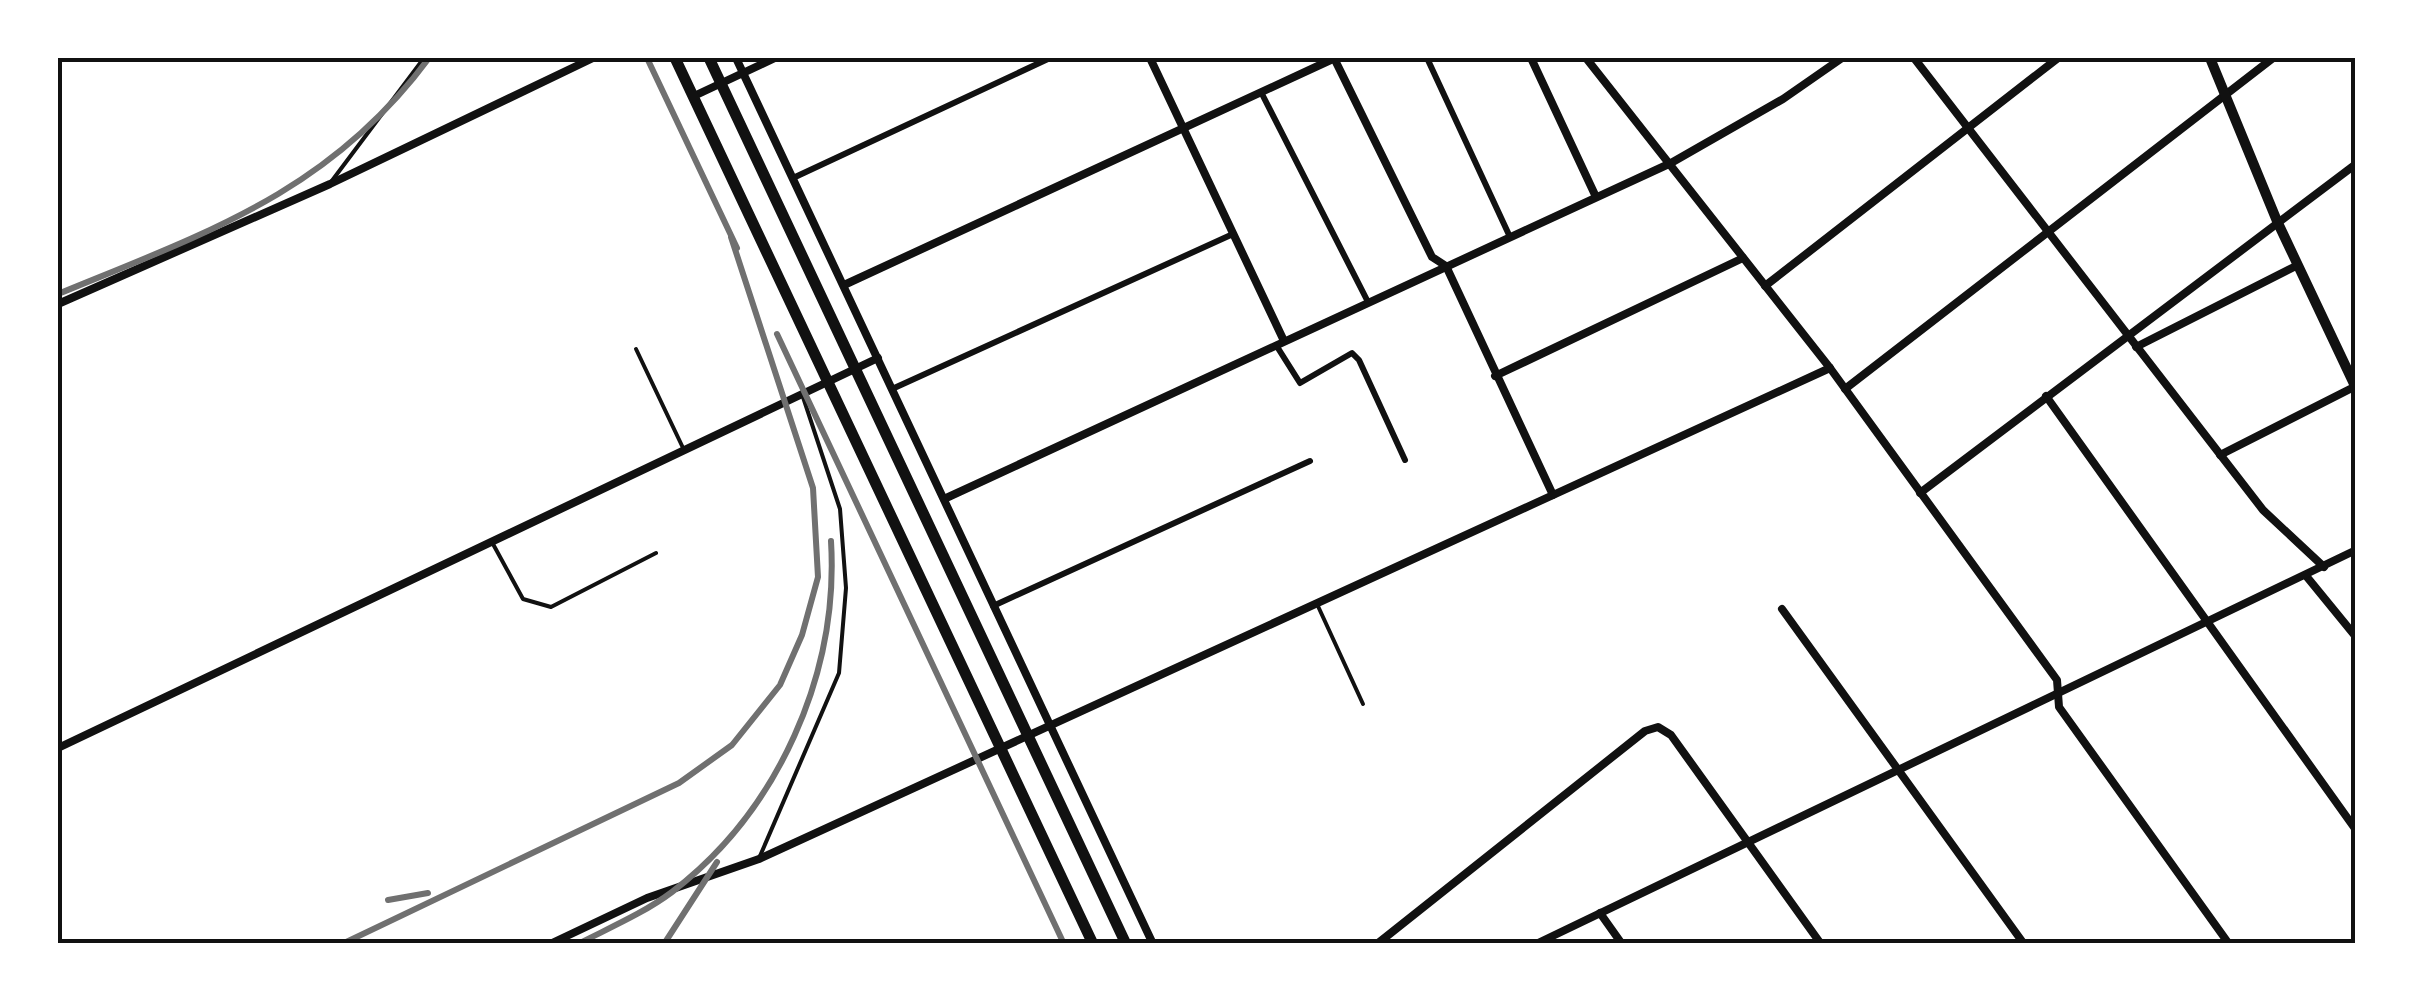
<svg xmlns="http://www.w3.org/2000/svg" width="2413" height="1001" viewBox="0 0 2413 1001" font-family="'Fira Sans Condensed',sans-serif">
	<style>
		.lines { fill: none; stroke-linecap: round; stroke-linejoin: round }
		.service { stroke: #111; stroke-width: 4 }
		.pedestrian { stroke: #111; stroke-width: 6 }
		.minor { stroke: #111; stroke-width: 8 }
		.tertiary { stroke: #111; stroke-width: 10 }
		.secondary { stroke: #111; stroke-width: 11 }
		.rail { stroke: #707070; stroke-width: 6 }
		.neatline { fill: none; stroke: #111; stroke-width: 4 }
	</style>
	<rect width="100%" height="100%" fill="#fff"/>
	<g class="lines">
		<g class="service">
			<path d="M331 182 424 58"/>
			<path d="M636 349 684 450"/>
			<path d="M493 544 523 599 551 607 656 553"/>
			<path d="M1317 604 1363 704"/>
			<path d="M760 856 839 673 846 588 840 509 802 394"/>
		</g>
		<g class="pedestrian">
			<path d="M1427 58 1510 237"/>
			<path d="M1261 92 1368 302"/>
			<path d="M793 178 1050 58"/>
			<path d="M1276 345 1300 383 1352 353 1359 360 1405 460"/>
			<path d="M892 389 1233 234"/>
			<path d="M993 606 1310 461"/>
		</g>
		<g class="minor">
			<path d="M736 58 1153 944"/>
			<path d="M1150 58 1284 341"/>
			<path d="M1334 58 1432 257 1446 266 1553 495"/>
			<path d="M1531 58 1596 197"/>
			<path d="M1586 58 1830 368 2057 680 2059 707 2229 944"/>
			<path d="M1914 58 2263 510 2324 567"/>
			<path d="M694 96 775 58"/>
			<path d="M844 285 1335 58"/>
			<path d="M1765 286 2058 58"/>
			<path d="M58 304 330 184 593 58"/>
			<path d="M2136 347 2298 265"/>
			<path d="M1495 376 1743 258"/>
			<path d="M1845 389 2273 58"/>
			<path d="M2046 396 2356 830"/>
			<path d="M2220 455 2356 386"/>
			<path d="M1920 493 2356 164"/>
			<path d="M944 499 1671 163 1783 99 1842 58"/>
			<path d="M2307 577 2356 637"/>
			<path d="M1782 609 2024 944"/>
			<path d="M58 748 878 358"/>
			<path d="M1600 913 1622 944"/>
			<path d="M550 944 647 898 759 859 1830 368"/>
			<path d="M1377 944 1645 731 1658 727 1671 735 1821 944"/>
			<path d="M1536 944 2356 550"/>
		</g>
		<path class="tertiary" d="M2210 58 2277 221 2356 388"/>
		<g class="secondary">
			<path d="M675 58 1093 944"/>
			<path d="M709 58 1126 944"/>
		</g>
		<g class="rail">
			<path d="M647 58 737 248"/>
			<path d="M58 294C206 233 330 192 429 58"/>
			<path d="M777 334 1064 944"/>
			<path d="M388 900 428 893"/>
			<path d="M342 944 679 783 732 745 780 685 802 635 818 577 813 488 731 237"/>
			<path d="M578 944C609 928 644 913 672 892 778 811 839 674 831 541"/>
			<path d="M664 944 717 862"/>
		</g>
	</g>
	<rect width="2413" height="1001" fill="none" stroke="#ffffff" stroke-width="120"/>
	<rect x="60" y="60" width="2293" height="881" class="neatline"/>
</svg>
